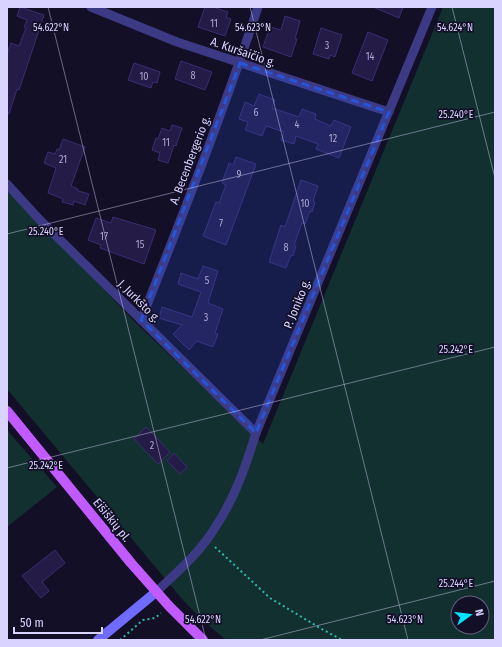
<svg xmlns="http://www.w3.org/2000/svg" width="502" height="647" viewBox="0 0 502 647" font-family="'Fira Sans Condensed',sans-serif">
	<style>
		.green { fill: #12302f; fill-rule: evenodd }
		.building { fill: #241b47; stroke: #3b2d73 }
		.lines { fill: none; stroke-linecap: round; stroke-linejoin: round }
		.path { stroke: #2fb8b0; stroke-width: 2; stroke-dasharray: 2 3; stroke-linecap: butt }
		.street { stroke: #3d3a85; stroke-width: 9 }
		.secondary { stroke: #6f6bff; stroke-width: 10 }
		.primary { stroke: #c25bff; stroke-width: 10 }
		.marked { fill: #2655da; fill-opacity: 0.2; stroke: #2655da; stroke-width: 3; stroke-dasharray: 8 5; stroke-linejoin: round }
		.ticks { fill: none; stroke: #d9d4ff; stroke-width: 1; stroke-opacity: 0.45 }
		.labels { text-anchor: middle; stroke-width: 3.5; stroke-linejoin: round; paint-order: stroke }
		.number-label { font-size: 10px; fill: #aca6d1 }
		.street-label { font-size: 12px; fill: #d9d4ff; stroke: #130f26 }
		.ticks-label { font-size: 10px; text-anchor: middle; fill: #d9d4ff; stroke: #130f26; stroke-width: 3.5; stroke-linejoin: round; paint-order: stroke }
	</style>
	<rect width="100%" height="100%" fill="#130f26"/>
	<g class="green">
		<path d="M443 7H495V640H226L202 620 182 599 7 389V189L136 323 263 444ZM458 603H482V627H458Z"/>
		<path d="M7 430 57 487 7 527Z"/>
	</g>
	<g class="building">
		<path d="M20 7 44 15 19 90 17 89 9 114 7 113V54L11 43 19 46 26 28 24 27 27 20 17 16Z"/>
		<path d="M205 7H213L228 12 226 17 231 19 225 36 198 27Z"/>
		<path d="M373 7H403L399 18Z"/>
		<path d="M285 16 300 21 295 39H297L291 57 263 47 270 27 281 30Z"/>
		<path d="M321 28 342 35 335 57 330 55 329 59 313 54Z"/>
		<path d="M368 32 388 40 372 81 352 73Z"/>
		<path d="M181 61 212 72 205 90 175 79Z"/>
		<path d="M134 63 160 72 157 83 153 82 151 88 128 80Z"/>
		<path d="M259 94 275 100 272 108 299 117 302 109 316 114 315 119 331 126 334 120 351 127 339 158 316 149 318 144 296 136 294 144 281 140 284 132 266 126 262 136 245 130 248 122 239 119 245 102 254 106Z"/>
		<path d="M172 125 182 128 176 146 174 145 168 163 158 160 160 153 152 150 156 138 158 139 162 128 170 131Z"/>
		<path d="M63 139 85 147 71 186 78 189V191L89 194 85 205 74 201 73 205 62 202 63 199 48 193 56 168 44 163 48 152 55 154 57 149 59 150Z"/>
		<path d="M236 157 256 164 226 245 203 236 216 202 219 203 226 185 222 183 229 163 233 165Z"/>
		<path d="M301 180 318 186 313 201 315 202 312 212 310 211 305 224 302 223 294 245 296 246 293 256 291 255 286 268 269 262 281 225 285 227Z"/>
		<path d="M113 217 156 230 144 264 100 248 101 245 88 240 96 218 111 223Z"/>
		<path d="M203 266 218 271 208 303 223 309 215 333 218 334 213 347 197 341 189 350 173 334 182 325 159 318 162 307 192 317 201 292 178 284 181 273 198 279Z"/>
		<path d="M146 427 170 452 158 464 134 439Z"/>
		<path d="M174 453 187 467 180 474 167 461Z"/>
		<path d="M55 550 65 563 42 582 49 591 41 598 22 576Z"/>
	</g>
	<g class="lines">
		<g class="path">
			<path d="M215 547 270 598 320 628 342 640"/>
			<path d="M120 640 143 620 155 618 161 613"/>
		</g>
		<g class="street">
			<path d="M91 7 177 42 389 112"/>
			<path d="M7 184 39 219 256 433"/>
			<path d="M141 320C182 217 223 113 258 7"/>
			<path d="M156 592C177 572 201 552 216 526 235 498 246 465 256 433L432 7"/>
		</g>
		<path class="secondary" d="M98 640 156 592"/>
		<path class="primary" d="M7 411 131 563 169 606 203 640"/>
	</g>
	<path class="marked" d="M240 63 389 112 256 433 141 320Z"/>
	<path class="ticks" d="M48 7 206 640M250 7 408 640M452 7 495 178M7 234 495 112M7 468 495 347M260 640 495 581"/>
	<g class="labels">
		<g class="number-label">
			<text x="214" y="27">11</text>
			<text x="327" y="49">3</text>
			<text x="370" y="60">14</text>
			<text x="193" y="79">8</text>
			<text x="144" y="80">10</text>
			<text x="256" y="116">6</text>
			<text x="297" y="128">4</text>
			<text x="333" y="142">12</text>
			<text x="166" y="146">11</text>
			<text x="63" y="163">21</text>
			<text x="239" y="178">9</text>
			<text x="305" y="207">10</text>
			<text x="221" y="227">7</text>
			<text x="104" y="240">17</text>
			<text x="140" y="248">15</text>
			<text x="286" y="251">8</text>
			<text x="207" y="284">5</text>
			<text x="206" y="321">3</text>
			<text x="152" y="449">2</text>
		</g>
		<g class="street-label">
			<text transform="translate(243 52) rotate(19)" y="4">A. Kuršaičio g.</text>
			<text transform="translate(190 160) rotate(-69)" y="4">A. Becenbergerio g.</text>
			<text transform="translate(139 301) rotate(45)" y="4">J. Jurkšto g.</text>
			<text transform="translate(297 304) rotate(-68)" y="4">P. Joniko g.</text>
			<text transform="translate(112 520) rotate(51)" y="4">Eišiškių pl.</text>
		</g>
	</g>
	<g class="ticks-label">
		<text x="51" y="31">54.622°N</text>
		<text x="253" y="31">54.623°N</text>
		<text x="455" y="31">54.624°N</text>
		<text x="456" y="118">25.240°E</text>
		<text x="46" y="235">25.240°E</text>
		<text x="456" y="353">25.242°E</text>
		<text x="46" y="469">25.242°E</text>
		<text x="456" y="587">25.244°E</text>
		<text x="203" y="623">54.622°N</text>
		<text x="405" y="623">54.623°N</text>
	</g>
	<rect width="502" height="647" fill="none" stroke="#d9d4ff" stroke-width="16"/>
	<g transform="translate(470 615) rotate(76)"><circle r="19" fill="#130f26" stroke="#625e7d"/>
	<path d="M0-3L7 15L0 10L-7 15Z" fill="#00e5ff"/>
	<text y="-6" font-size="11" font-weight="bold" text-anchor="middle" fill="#d9d4ff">N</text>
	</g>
	<path d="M14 627v6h88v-6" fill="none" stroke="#d9d4ff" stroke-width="2"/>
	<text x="20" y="627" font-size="12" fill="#d9d4ff" stroke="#130f26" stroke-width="3" paint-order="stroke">50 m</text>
</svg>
